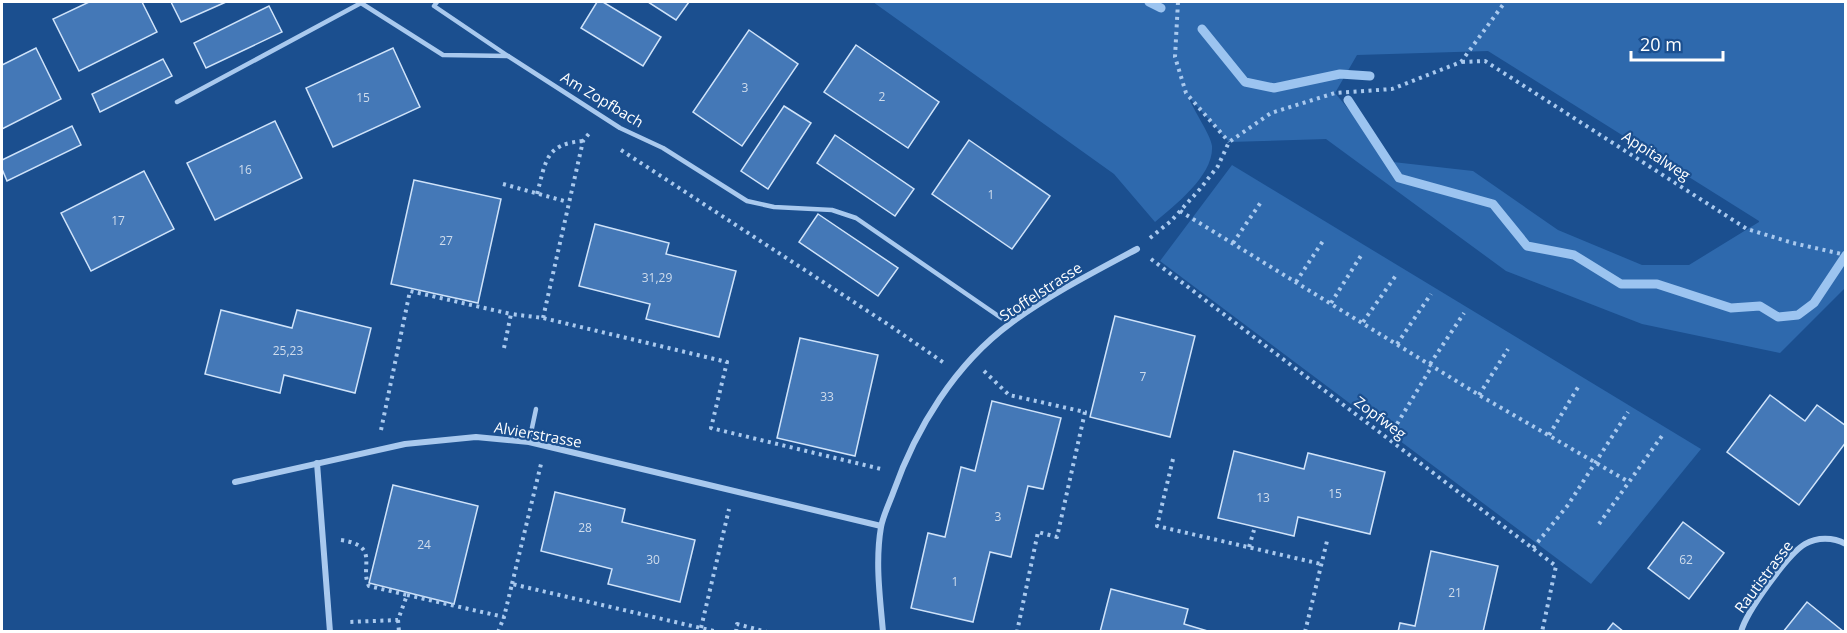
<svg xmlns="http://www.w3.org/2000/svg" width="1847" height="633" viewBox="0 0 1847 633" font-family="'Open Sans',sans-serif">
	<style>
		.green { fill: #2e69ad; fill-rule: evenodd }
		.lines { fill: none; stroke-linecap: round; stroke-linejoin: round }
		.stream { stroke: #9cc4f0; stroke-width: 9 }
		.building { fill: #4478b7; stroke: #cfe3fa; stroke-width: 1.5 }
		.path { stroke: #a9c9ee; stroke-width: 4; stroke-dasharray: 3 4.5; stroke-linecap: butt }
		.service { stroke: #a9c9ee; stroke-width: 4.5 }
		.minor { stroke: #a9c9ee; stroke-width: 6 }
		.labels { text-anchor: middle; stroke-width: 4.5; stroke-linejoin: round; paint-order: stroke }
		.number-label { font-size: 12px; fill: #d0dded }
		.street-label { font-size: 15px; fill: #fff; stroke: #1b4f8f }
	</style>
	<rect width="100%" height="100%" fill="#1b4f8f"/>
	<g class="green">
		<path d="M873 2H1845V288L1780 353 1642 324 1506 271 1326 139 1229 142 1188 96C1192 108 1211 135 1212 146 1214 175 1175 205 1155 222L1114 174ZM1488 51 1759 221V222L1689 265H1642L1558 230 1473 171 1393 162 1335 93 1357 55Z"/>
		<path d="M1232 165 1701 449 1591 584 1160 261Z"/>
	</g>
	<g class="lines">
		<g class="stream">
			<path d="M1149 2 1161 8"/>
			<path d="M1202 29 1245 82 1274 88 1340 74 1370 76"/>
			<path d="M1348 100 1399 178 1493 204 1527 246 1574 255 1621 284H1657L1731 308 1760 306 1778 317 1798 315 1814 303 1846 255"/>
		</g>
	</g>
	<g class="building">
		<path d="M89 2H142L157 32 79 71 53 19Z"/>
		<path d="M171 2H226L181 22Z"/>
		<path d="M597 2H603L661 37 643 66 581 28Z"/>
		<path d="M648 2H689L676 20Z"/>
		<path d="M269 6 282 32 206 68 194 43Z"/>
		<path d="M749 30 798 64 742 146 693 112Z"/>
		<path d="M856 45 939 102 908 148 824 92Z"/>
		<path d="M36 48 61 99 2 129V65Z"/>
		<path d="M393 48 420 107 333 147 306 88Z"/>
		<path d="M163 59 172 76 100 112 92 94Z"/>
		<path d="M784 106 811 123 768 189 741 171Z"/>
		<path d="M275 121 302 178 215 220 187 163Z"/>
		<path d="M72 126 81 145 7 181 2 169V160Z"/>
		<path d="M835 135 914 189 895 216 817 163Z"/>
		<path d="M969 140 1050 196 1012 249 932 194Z"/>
		<path d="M144 171 174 229 91 271 61 213Z"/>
		<path d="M414 180 501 199 478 303 391 284Z"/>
		<path d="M818 214 898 268 878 296 799 242Z"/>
		<path d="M595 224 669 243 666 254 736 271 719 337 646 319 650 304 579 286Z"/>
		<path d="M221 310 292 328 297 310 371 328 355 393 284 375 280 393 205 374Z"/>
		<path d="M1115 316 1195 336 1170 437 1090 417Z"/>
		<path d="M800 338 878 355 855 456 777 438Z"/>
		<path d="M1770 395 1805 421 1817 405 1846 426V442L1799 505 1727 452Z"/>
		<path d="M992 401 1061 418 1043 489 1028 486 1011 557 990 552 973 622 911 608 928 533 945 537 961 467 975 471Z"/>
		<path d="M1234 451 1304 469 1308 453 1385 472 1370 534 1298 517 1294 536 1218 518Z"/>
		<path d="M393 485 478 506 454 604 369 583Z"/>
		<path d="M555 492 625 509 622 522 695 540 680 602 608 584 612 569 541 551Z"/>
		<path d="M1683 522 1724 553 1689 599 1648 568Z"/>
		<path d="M1431 551 1498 566 1483 632H1398L1400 623 1415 626Z"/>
		<path d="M1111 589 1188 609 1184 624 1211 632H1100Z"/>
		<path d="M1807 602 1844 632H1783Z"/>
		<path d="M1613 623 1624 632H1606Z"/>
	</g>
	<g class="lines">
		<g class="path">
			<path d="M1178 2 1175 57 1186 93 1229 142"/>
			<path d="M1462 62 1485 61 1747 229 1793 243 1846 255"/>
			<path d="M621 150 892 327 944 363"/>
			<path d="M503 184 568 202"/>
			<path d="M537 194C546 161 545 144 583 141"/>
			<path d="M1180 211 1479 395 1629 482"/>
			<path d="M1150 238 1171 221 1200 189 1218 166 1229 142 1271 113 1335 93 1392 89 1461 62 1505 2"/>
			<path d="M1233 243 1261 202"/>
			<path d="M1151 259 1556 566 1542 632"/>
			<path d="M1296 282 1323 241"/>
			<path d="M1331 303 1362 254"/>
			<path d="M543 318 583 141 591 131"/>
			<path d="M1363 322 1397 274"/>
			<path d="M1397 344 1431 294"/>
			<path d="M504 348 511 314 543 318 727 362 711 428 881 469"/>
			<path d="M1430 364 1464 313"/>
			<path d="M984 371 1009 395 1085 412 1057 537 1038 532 1017 632"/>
			<path d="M1479 395 1508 349"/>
			<path d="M1397 424 1432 366"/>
			<path d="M381 430 410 291 511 314"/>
			<path d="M1549 435 1580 384"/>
			<path d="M1173 459 1157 526 1321 564"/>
			<path d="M1599 524 1664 433"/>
			<path d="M341 540C381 546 359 567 369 586L407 595 398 620 348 622"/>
			<path d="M1249 547 1254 530"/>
			<path d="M1533 548 1568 505 1628 412"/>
			<path d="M512 584 541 464"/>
			<path d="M407 595 504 617 512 584 718 632"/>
			<path d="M398 620 399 632"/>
			<path d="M701 628 729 509"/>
			<path d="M498 632 504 617"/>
			<path d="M736 632 737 624 767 632"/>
			<path d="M1305 632 1327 541"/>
		</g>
		<g class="service">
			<path d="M437 2 434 6 508 56"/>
			<path d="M177 102 361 3 443 55 508 56 620 128 663 148 747 201 774 207 832 210 856 218 1010 324"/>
			<path d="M529 442 536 409"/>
		</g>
		<g class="minor">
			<path d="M317 463 330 632"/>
			<path d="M235 482 405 444 476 437 529 442 881 526"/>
			<path d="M883 632C880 597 875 562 881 527 883 516 889 504 893 493 916 428 955 364 1011 323 1051 294 1094 272 1137 249"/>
			<path d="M1741 632C1746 612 1788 554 1805 544 1817 537 1833 537 1846 544"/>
		</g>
	</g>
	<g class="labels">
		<g class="number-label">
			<text x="745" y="92">3</text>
			<text x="882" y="101">2</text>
			<text x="363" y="102">15</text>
			<text x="245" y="174">16</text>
			<text x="991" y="199">1</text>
			<text x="118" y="225">17</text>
			<text x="446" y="245">27</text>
			<text x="657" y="282">31,29</text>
			<text x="288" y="355">25,23</text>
			<text x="1143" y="381">7</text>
			<text x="827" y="401">33</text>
			<text x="1335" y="498">15</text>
			<text x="1263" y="502">13</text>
			<text x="998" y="521">3</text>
			<text x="585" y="532">28</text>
			<text x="424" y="549">24</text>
			<text x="653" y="564">30</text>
			<text x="1686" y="564">62</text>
			<text x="955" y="586">1</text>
			<text x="1455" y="597">21</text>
		</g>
		<g class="street-label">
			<text transform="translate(602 100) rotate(31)" y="5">Am Zopfbach</text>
			<text transform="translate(1656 156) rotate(33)" y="5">Appitalweg</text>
			<text transform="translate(1041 292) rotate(-33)" y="5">Stoffelstrasse</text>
			<text transform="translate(1380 418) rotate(37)" y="5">Zopfweg</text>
			<text transform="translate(538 435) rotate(10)" y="5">Alvierstrasse</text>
			<text transform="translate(1764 577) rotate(-53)" y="5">Rautistrasse</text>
		</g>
	</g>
	<rect width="1847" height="633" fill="none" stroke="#ffffff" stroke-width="6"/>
	<path d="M1631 51v9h92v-9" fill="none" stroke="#ffffff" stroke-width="3"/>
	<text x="1640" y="51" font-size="18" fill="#ffffff" stroke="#1b4f8f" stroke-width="4.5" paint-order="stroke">20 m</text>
</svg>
